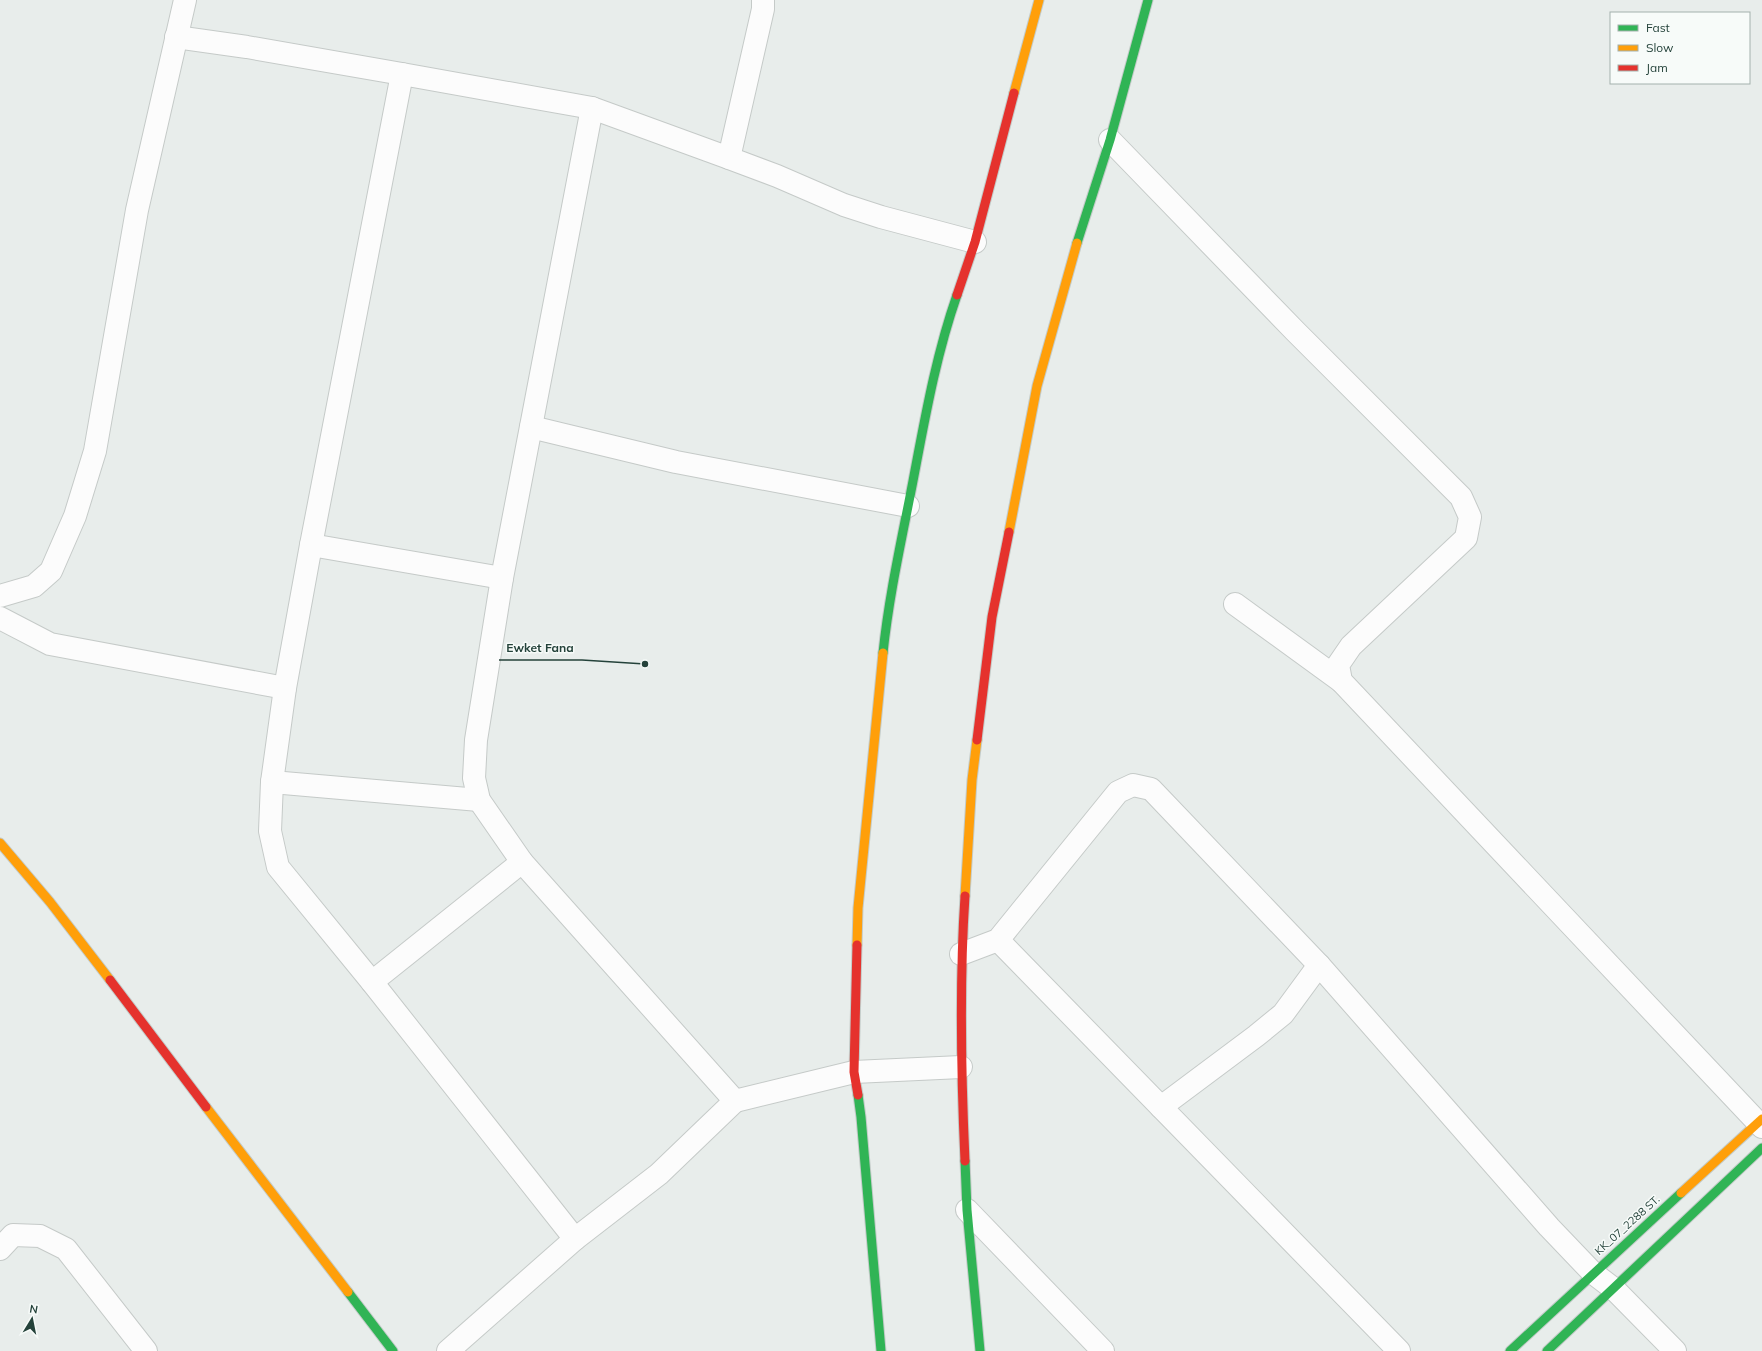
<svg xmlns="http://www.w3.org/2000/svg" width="1762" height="1351" viewBox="0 0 1762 1351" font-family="Mulish,sans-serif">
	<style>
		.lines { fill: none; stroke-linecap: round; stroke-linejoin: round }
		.street-casing { stroke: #c5cac8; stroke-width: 24 }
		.fast-casing { stroke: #c3cbc8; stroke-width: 11 }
		.slow-casing { stroke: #c3cbc8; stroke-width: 11 }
		.jam-casing { stroke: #c3cbc8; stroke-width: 11 }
		.street { stroke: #fcfcfc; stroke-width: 22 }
		.fast { stroke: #30b455; stroke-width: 9 }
		.slow { stroke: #ff9f0a; stroke-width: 9 }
		.jam { stroke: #e5322d; stroke-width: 9 }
		.labels { text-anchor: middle; stroke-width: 3; stroke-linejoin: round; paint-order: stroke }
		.street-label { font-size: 11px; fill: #24423a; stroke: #f7fbf9 }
		.leader { fill: none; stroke: #24423a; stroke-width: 1.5 }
		.callout-dot { fill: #24423a; stroke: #f7fbf9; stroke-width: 1.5 }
		.callout-label { font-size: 12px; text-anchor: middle; font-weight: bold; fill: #24423a; stroke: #f7fbf9; stroke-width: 3; stroke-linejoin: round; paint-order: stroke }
	</style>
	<rect width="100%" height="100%" fill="#e8edeb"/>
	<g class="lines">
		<defs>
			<g id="street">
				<path d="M176 37 247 47 402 74"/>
				<path d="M1110 140 1295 331 1461 497 1470 517 1466 538 1351 646 1338 665 1341 681 1762 1127"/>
				<path d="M729 158 777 176 844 205 881 217 975 242"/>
				<path d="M531 427 676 462 908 506"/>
				<path d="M311 545 502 578"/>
				<path d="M0 596 34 586 51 571 75 516 95 451 137 210 185 0"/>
				<path d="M1235 604 1341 681"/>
				<path d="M0 618 50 644 285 688"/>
				<path d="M272 782 479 800"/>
				<path d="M998 940 1399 1351"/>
				<path d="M961 954 998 940 1118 792 1133 785 1151 789 1319 965 1549 1227 1593 1273 1614 1289 1675 1351"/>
				<path d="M372 982 522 862"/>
				<path d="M735 1101 854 1072 961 1067"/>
				<path d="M1161 1107 1256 1036 1283 1014 1319 965"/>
				<path d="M967 1210 1103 1351"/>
				<path d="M575 1239 372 982 278 867 270 831 272 782 285 688 311 545 402 74 592 108"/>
				<path d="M0 1249 13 1235 40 1236 66 1249 146 1351"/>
				<path d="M448 1351 575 1239 659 1174 735 1101 522 862 479 800 474 778 476 740 502 578 592 108 729 158 763 9V0"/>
			</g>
			<g id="fast">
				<path d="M1077 243 1110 140 1148 0"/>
				<path d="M883 653C889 595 902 538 913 481 925 418 936 355 957 295"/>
				<path d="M858 1095 861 1117 881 1351"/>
				<path d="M965 1161 967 1210 980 1351"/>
				<path d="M348 1292 393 1351"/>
				<path d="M1510 1351 1681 1193"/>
				<path d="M1547 1351 1762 1148"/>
			</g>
			<g id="slow">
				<path d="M1014 93 1039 0"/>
				<path d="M1009 532 1037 386 1077 243"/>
				<path d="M0 843 50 902 110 980"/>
				<path d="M965 896 972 780 977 740"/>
				<path d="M857 945 858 908 883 653"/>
				<path d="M206 1107 348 1292"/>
				<path d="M1681 1193 1762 1119"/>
			</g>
			<g id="jam">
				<path d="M957 295 975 242 1014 93"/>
				<path d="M977 740 992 617 1009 532"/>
				<path d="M965 896C959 985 961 1073 965 1161"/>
				<path d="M857 945 854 1072 858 1095"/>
				<path d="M110 980 206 1107"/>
			</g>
		</defs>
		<use href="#street" class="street-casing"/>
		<use href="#fast" class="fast-casing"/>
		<use href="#slow" class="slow-casing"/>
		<use href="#jam" class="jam-casing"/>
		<use href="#street" class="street"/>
		<use href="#fast" class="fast"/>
		<use href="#slow" class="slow"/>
		<use href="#jam" class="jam"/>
	</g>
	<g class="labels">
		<g class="street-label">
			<text transform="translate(1627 1225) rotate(-42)" y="4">KK_07_2288 ST.</text>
		</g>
	</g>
	<path class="leader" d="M645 664L582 660H499"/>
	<circle class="callout-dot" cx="645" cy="664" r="4"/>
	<g class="callout-label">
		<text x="540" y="652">Ewket Fana</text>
	</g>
	<rect x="1610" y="12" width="140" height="72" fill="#f7fbf9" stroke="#a3b1ad"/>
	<rect x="1618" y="25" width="20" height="6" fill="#30b455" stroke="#a3b1ad"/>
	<text x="1646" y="32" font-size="12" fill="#24423a">Fast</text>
	<rect x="1618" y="45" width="20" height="6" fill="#ff9f0a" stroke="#a3b1ad"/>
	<text x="1646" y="52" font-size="12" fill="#24423a">Slow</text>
	<rect x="1618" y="65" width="20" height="6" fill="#e5322d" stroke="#a3b1ad"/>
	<text x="1646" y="72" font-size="12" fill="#24423a">Jam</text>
	<g transform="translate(32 1319) rotate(10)" stroke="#f7fbf9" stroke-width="3" paint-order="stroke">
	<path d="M0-3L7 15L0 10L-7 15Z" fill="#24423a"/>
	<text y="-6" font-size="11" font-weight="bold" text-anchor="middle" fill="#24423a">N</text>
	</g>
</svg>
